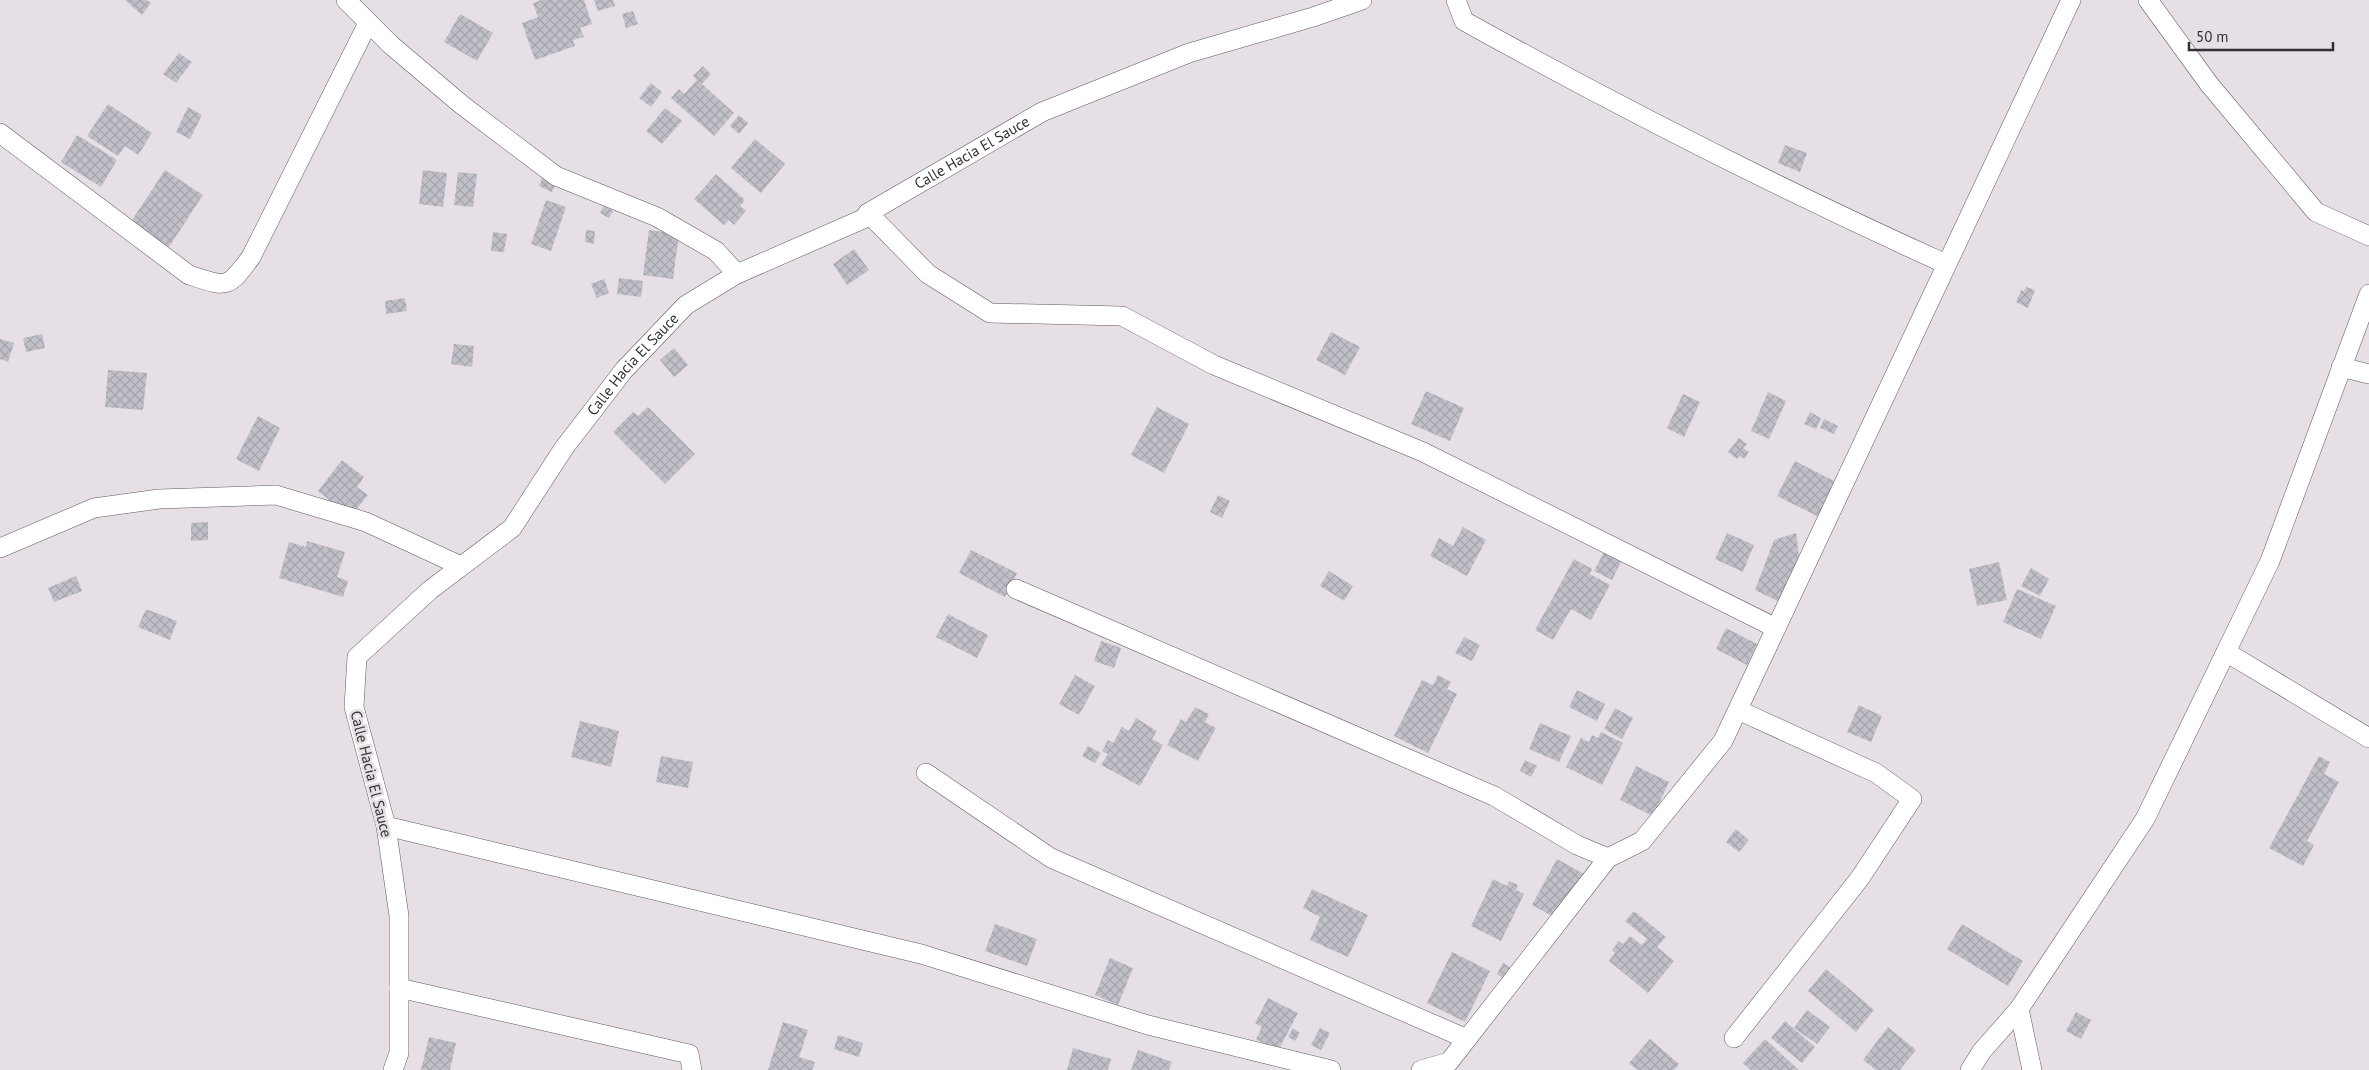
<svg xmlns="http://www.w3.org/2000/svg" width="2369" height="1070" viewBox="0 0 2369 1070" font-family="'PT Sans',sans-serif">
	<style>
		.building { fill: url(#building-cross-hatch) }
		.lines { fill: none; stroke-linecap: round; stroke-linejoin: round }
		.street-casing { stroke: #605a61; stroke-width: 20 }
		.street { stroke: #fff; stroke-width: 19 }
		.labels { text-anchor: middle; stroke-width: 5; stroke-linejoin: round; paint-order: stroke }
		.street-label { font-size: 15px; fill: #333033; stroke: #e6dfe6 }
	</style>
	<defs>
		<pattern id="building-cross-hatch" width="8" height="8" patternUnits="userSpaceOnUse" patternTransform="scale(1.25)"><rect width="8" height="8" fill="#c1c0c9"/><path d="M0 0l8 8M0 8l8-8" fill="none" stroke="#a6a5ad"/></pattern>
	</defs>
	<rect width="100%" height="100%" fill="#e6dfe6"/>
	<g class="building">
		<path d="M125 0H147L151 3 142 15Z"/>
		<path d="M541 0H584L592 24 580 28 584 37 573 40 575 46 535 60 522 23 538 17 533 3Z"/>
		<path d="M594 0H613L615 6 598 11Z"/>
		<path d="M633 11 638 24 626 28 622 14Z"/>
		<path d="M460 14 493 33 477 61 444 42Z"/>
		<path d="M179 53 192 62 176 83 163 74Z"/>
		<path d="M703 66 711 74 702 84 734 113 714 136 671 98 679 89 684 94 697 80 693 76Z"/>
		<path d="M651 83 662 92 651 107 639 98Z"/>
		<path d="M108 104 152 133 138 155 125 146 118 156 87 136Z"/>
		<path d="M188 107 202 115 190 139 176 132Z"/>
		<path d="M665 108 682 121 662 144 646 131Z"/>
		<path d="M739 115 748 123 739 134 730 126Z"/>
		<path d="M77 135 117 160 101 187 61 162Z"/>
		<path d="M755 139 785 164 761 193 731 168Z"/>
		<path d="M1785 145 1807 153 1800 172 1778 163Z"/>
		<path d="M165 170 203 195 169 247 131 222Z"/>
		<path d="M423 170 447 173 443 207 419 204Z"/>
		<path d="M458 172 477 174 473 207 454 205Z"/>
		<path d="M545 172 558 179 552 192 539 186Z"/>
		<path d="M716 174 745 200 740 206 746 211 734 225 729 220 724 225 694 199Z"/>
		<path d="M546 200 566 207 551 251 531 244Z"/>
		<path d="M604 206 613 211 609 218 600 213Z"/>
		<path d="M586 230 595 231 594 244 585 242Z"/>
		<path d="M649 230 679 234 673 279 643 275Z"/>
		<path d="M493 232 507 234 504 252 491 251Z"/>
		<path d="M854 249 869 270 847 285 833 264Z"/>
		<path d="M619 278 643 281 641 297 617 294Z"/>
		<path d="M604 279 609 293 597 298 591 284Z"/>
		<path d="M2026 287 2035 290 2028 308 2016 302 2021 290 2024 291Z"/>
		<path d="M405 298 407 311 386 314 385 301Z"/>
		<path d="M1331 332 1360 347 1345 375 1316 360Z"/>
		<path d="M42 334 45 348 26 352 23 338Z"/>
		<path d="M0 339 14 343 8 362 0 359Z"/>
		<path d="M454 344 474 346 472 367 451 364Z"/>
		<path d="M674 348 688 365 674 377 660 360Z"/>
		<path d="M108 370 147 373 143 410 105 407Z"/>
		<path d="M1426 391 1464 408 1450 441 1411 424Z"/>
		<path d="M1768 392 1786 401 1769 439 1751 431Z"/>
		<path d="M1683 394 1700 402 1684 437 1667 428Z"/>
		<path d="M648 407 695 454 665 484 613 432 633 412 638 416Z"/>
		<path d="M1157 407 1189 424 1164 473 1131 455Z"/>
		<path d="M1810 412 1821 418 1816 429 1804 424Z"/>
		<path d="M258 416 280 428 259 471 236 459Z"/>
		<path d="M1824 419 1838 426 1834 434 1820 428Z"/>
		<path d="M1739 438 1747 444 1743 448 1749 452 1744 459 1740 456 1737 459 1728 452Z"/>
		<path d="M342 460 364 477 357 487 368 495 350 517 318 491Z"/>
		<path d="M1795 461 1838 483 1821 518 1777 496Z"/>
		<path d="M1218 495 1230 501 1222 518 1210 512Z"/>
		<path d="M208 522V540L191 541V523Z"/>
		<path d="M1463 527 1486 540 1467 576 1430 556 1439 538 1453 546Z"/>
		<path d="M1727 533 1754 545 1743 572 1715 559Z"/>
		<path d="M1796 533 1799 557 1778 601 1755 590 1774 540Z"/>
		<path d="M307 541 345 552 337 577 348 581 343 597 279 578 289 542 306 547Z"/>
		<path d="M971 550 1017 573 1005 597 959 573Z"/>
		<path d="M1604 552 1624 556 1612 580 1594 571Z"/>
		<path d="M1574 559 1592 569 1590 574 1610 585 1591 620 1571 609 1553 640 1535 630Z"/>
		<path d="M1999 562 2007 600 1977 606 1969 569Z"/>
		<path d="M2031 568 2049 579 2040 596 2021 586Z"/>
		<path d="M1329 571 1353 586 1344 601 1320 586Z"/>
		<path d="M76 576 82 591 54 602 48 588Z"/>
		<path d="M2017 589 2056 606 2041 639 2003 622Z"/>
		<path d="M146 609 177 621 170 640 138 627Z"/>
		<path d="M948 614 988 635 977 658 936 637Z"/>
		<path d="M1726 628 1757 644 1747 665 1716 649Z"/>
		<path d="M1464 637 1480 645 1472 661 1455 653Z"/>
		<path d="M1101 641 1121 648 1114 668 1094 661Z"/>
		<path d="M1075 675 1095 686 1079 715 1059 704Z"/>
		<path d="M1438 675 1451 682 1447 689 1457 694 1428 753 1394 736 1422 680 1433 685Z"/>
		<path d="M1577 690 1605 704 1597 721 1569 707Z"/>
		<path d="M1859 705 1882 716 1871 742 1847 732Z"/>
		<path d="M1195 707 1209 714 1205 722 1216 728 1198 761 1167 745 1181 719 1186 722Z"/>
		<path d="M1615 708 1633 718 1622 739 1604 729Z"/>
		<path d="M1136 718 1157 731 1152 739 1163 745 1140 786 1101 765 1108 754 1102 751 1108 740 1113 743 1122 727 1129 731Z"/>
		<path d="M580 721 619 731 611 767 571 757Z"/>
		<path d="M1540 723 1571 736 1559 762 1529 749Z"/>
		<path d="M1601 732 1623 743 1602 785 1566 767 1581 738 1589 742 1592 735 1598 738Z"/>
		<path d="M1088 746 1101 753 1095 763 1082 756Z"/>
		<path d="M661 756 693 762 688 788 656 782Z"/>
		<path d="M2319 756 2330 762 2324 774 2339 782 2307 841 2314 845 2303 866 2269 848Z"/>
		<path d="M1525 760 1537 766 1531 777 1520 771Z"/>
		<path d="M1636 766 1669 782 1653 816 1620 800Z"/>
		<path d="M1736 829 1749 840 1739 852 1726 842Z"/>
		<path d="M1557 859 1584 874 1559 920 1532 905Z"/>
		<path d="M1493 879 1507 886 1509 881 1518 885 1516 890 1524 894 1501 941 1471 926Z"/>
		<path d="M1312 889 1368 915 1348 957 1310 940 1320 917 1303 908Z"/>
		<path d="M1634 911 1666 937 1657 947 1674 961 1648 993 1609 961 1615 953 1612 950 1619 941 1623 944 1630 936 1642 945 1647 939 1625 921Z"/>
		<path d="M995 924 1037 939 1027 966 985 951Z"/>
		<path d="M1962 924 2023 961 2008 986 1947 949Z"/>
		<path d="M1452 952 1490 971 1465 1022 1427 1003Z"/>
		<path d="M1110 958 1133 968 1118 1005 1095 995Z"/>
		<path d="M1503 963 1511 968 1505 979 1497 974Z"/>
		<path d="M1826 969 1874 1010 1856 1032 1808 991Z"/>
		<path d="M1268 998 1298 1013 1278 1051 1256 1039 1262 1027 1255 1023Z"/>
		<path d="M1807 1010 1830 1027 1817 1044 1794 1028Z"/>
		<path d="M2076 1012 2091 1020 2081 1039 2066 1031Z"/>
		<path d="M1785 1021 1815 1047 1802 1063 1771 1038Z"/>
		<path d="M783 1022 808 1030 799 1057 815 1062 812 1070H768Z"/>
		<path d="M1888 1027 1916 1050 1900 1070H1876L1863 1060Z"/>
		<path d="M1293 1028 1300 1033 1295 1041 1288 1037Z"/>
		<path d="M1320 1028 1330 1033 1321 1050 1311 1045Z"/>
		<path d="M838 1035 863 1043 859 1057 834 1049Z"/>
		<path d="M429 1037 456 1043 450 1070H421Z"/>
		<path d="M1650 1039 1679 1064 1674 1070H1637L1629 1063Z"/>
		<path d="M1765 1039 1799 1070H1751L1743 1063Z"/>
		<path d="M1073 1048 1111 1059 1108 1070H1067Z"/>
		<path d="M1138 1050 1172 1062 1169 1070H1131Z"/>
	</g>
	<g class="lines">
		<defs>
			<g id="street">
				<path d="M346 0 391 45 462 105 556 176 657 217 716 251 737 274"/>
				<path d="M1456 0 1464 21C1621 108 1782 190 1946 264"/>
				<path d="M2148 0 2209 84 2316 212 2369 236"/>
				<path d="M0 133 189 275C227 287 227 290 251 257L368 23"/>
				<path d="M868 213 928 274 990 313 1122 316 1214 365 1423 452 1776 628"/>
				<path d="M2341 367 2369 374"/>
				<path d="M0 548 94 508 159 499 276 495 366 522 461 566"/>
				<path d="M1016 589 1494 796 1577 845 1608 858 1642 841 1723 741 2071 0"/>
				<path d="M2226 652 2369 738"/>
				<path d="M926 773 1051 858 1467 1039"/>
				<path d="M386 826 921 954 1148 1025 1331 1070"/>
				<path d="M399 988 689 1054 692 1070"/>
				<path d="M2019 1009 2032 1070"/>
				<path d="M1734 1038 1860 878 1912 799 1876 773 1738 710"/>
				<path id="s1" d="M393 1070 399 1053V916L386 826 354 707 357 657 430 590 512 528 564 448 624 370 686 305 737 274 863 219 868 213 1042 112 1189 53 1313 17 1362 0"/>
				<path d="M1421 1070 1449 1062 1608 858"/>
				<path d="M1970 1070 1982 1051 2019 1009 2145 819 2270 561 2369 294"/>
			</g>
		</defs>
		<use href="#street" class="street-casing"/>
		<use href="#street" class="street"/>
	</g>
	<g class="labels">
		<g class="street-label">
			<text dy="5" stroke="none"><textPath href="#s1" startOffset="1230">Calle Hacia El Sauce</textPath></text>
			<text dy="5" stroke="none"><textPath href="#s1" startOffset="825">Calle Hacia El Sauce</textPath></text>
			<text transform="translate(371 774) rotate(76)" y="5">Calle Hacia El Sauce</text>
		</g>
	</g>
	<path d="M2189 42v8h144v-8" fill="none" stroke="#333033" stroke-width="2.5"/>
	<text x="2196" y="42" font-size="15" fill="#333033" stroke="#e6dfe6" stroke-width="4" paint-order="stroke">50 m</text>
</svg>
